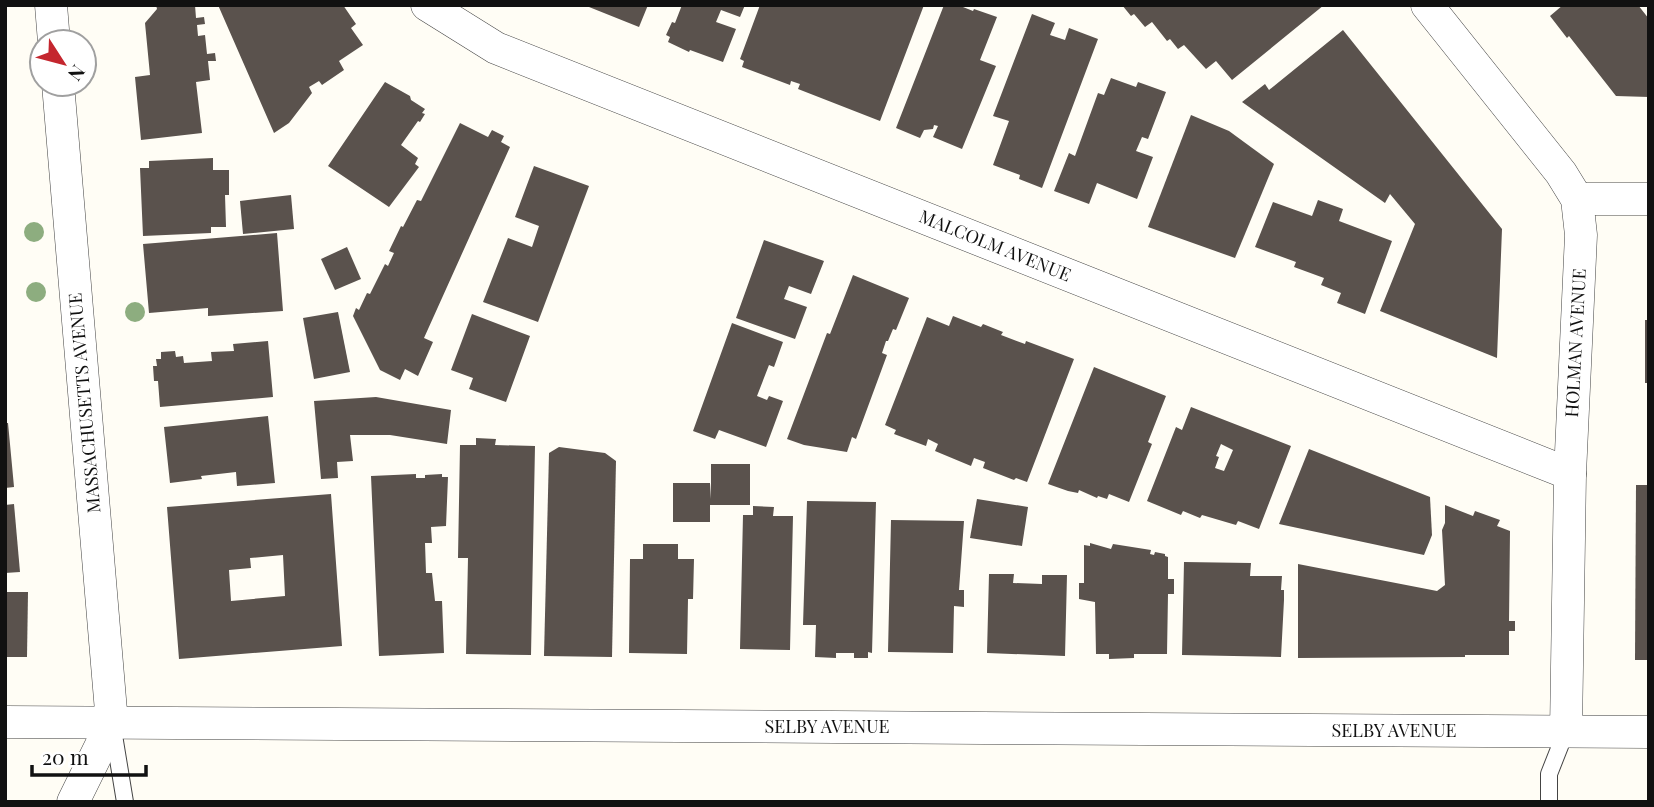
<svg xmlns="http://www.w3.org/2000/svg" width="1654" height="807" viewBox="0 0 1654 807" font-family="'Playfair Display',serif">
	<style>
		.building { fill: #5a524d; fill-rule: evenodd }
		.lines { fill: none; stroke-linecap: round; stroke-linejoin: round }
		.service-casing { stroke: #444; stroke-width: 18 }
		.minor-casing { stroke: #444; stroke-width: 33 }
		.service { stroke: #fff; stroke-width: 16 }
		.minor { stroke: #fff; stroke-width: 32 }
		.tree { fill: #8dad7f }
		.labels { text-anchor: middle; stroke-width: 7; stroke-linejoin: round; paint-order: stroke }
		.street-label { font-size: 18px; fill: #111; stroke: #fff }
	</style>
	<rect width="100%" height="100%" fill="#fffdf5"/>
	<g class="building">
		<path d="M156 5H195L196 18 204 17 205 24 197 25 198 36 205 35 207 54 215 53 216 61H208L210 80 196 82 202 133 141 140 135 77 150 75 145 23 157 9Z"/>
		<path d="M218 5H343L356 24 351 28 363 45 339 61 344 70 322 85 319 81 309 87 312 93 289 123 274 133Z"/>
		<path d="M584 5H648L639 27Z"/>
		<path d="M682 5H745L740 17 721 10 716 22 736 29 723 62 690 50 689 52 668 42 670 37 666 35 672 22 675 23Z"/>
		<path d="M760 5H924L880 121 798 89 800 84 791 81 790 85 742 67 744 61 740 59Z"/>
		<path d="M944 5H958L973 11 974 9 997 17 980 60 996 66 962 149 933 137 938 126 934 125 933 129 924 130 920 138 896 128Z"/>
		<path d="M1122 5H1324L1232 80 1216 61 1206 69 1184 45 1178 49 1170 39 1167 41 1152 22 1145 27 1134 14 1131 16Z"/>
		<path d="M1563 5H1638L1649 19V97L1616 96 1569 36 1567 38 1550 16Z"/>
		<path d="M1032 14 1055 23 1050 35 1065 40 1069 28 1098 39 1042 188 1019 179 1020 175 993 165 1009 121 993 116Z"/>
		<path d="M1343 30 1502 229 1497 358 1380 311 1415 224 1390 194 1385 203 1242 102 1265 84 1269 90Z"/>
		<path d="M1111 78 1136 87 1138 82 1166 92 1148 139 1142 137 1136 151 1153 157 1137 199 1097 183 1089 204 1054 191 1069 153 1075 156 1098 93 1104 95Z"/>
		<path d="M385 82 410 96 411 100 425 109 422 113 425 114 420 122 418 121 401 145 418 158 415 164 419 167 389 207 328 166Z"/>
		<path d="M1191 115 1229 131 1274 164 1235 258 1148 227Z"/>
		<path d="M460 123 488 137 492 130 504 136 501 142 510 147 424 338 433 342 418 376 405 369 400 380 380 370 353 316 356 308 359 310 367 293 370 294 385 264 388 266 394 253 389 251 401 226 403 227 417 200 421 201Z"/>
		<path d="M213 158V170H229V195H225L226 227H211V233L143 236 140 168H149V161Z"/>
		<path d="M534 166 589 186 538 322 483 302 508 238 532 247 539 226 515 217Z"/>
		<path d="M291 195 294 229 243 234 240 201Z"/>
		<path d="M1318 200 1343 209 1339 221 1392 241 1365 314 1337 303 1341 293 1321 285 1324 278 1294 267 1296 262 1255 247 1273 202 1312 216Z"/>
		<path d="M277 233 283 311 208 316V308L149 313 143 244Z"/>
		<path d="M764 240 824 261 811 294 789 286 784 299 807 307 795 339 736 318Z"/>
		<path d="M347 247 361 279 335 290 321 259Z"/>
		<path d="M853 275 909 298 896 330 893 329 888 341H886L882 353 887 355 856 439 852 437 847 452 804 445 787 439 827 333 830 334Z"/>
		<path d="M338 312 350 372 314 379 303 318Z"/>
		<path d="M472 314 530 336 506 402 469 389 473 378 451 370Z"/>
		<path d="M953 316 981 327 983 324 1003 332 1001 335 1025 344 1026 341 1074 359 1027 482 1016 478 1014 480 983 468 985 462 974 458 971 466 935 451 938 444 928 439 926 446 894 434 896 430 885 425 927 317 949 326Z"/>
		<rect x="1645" y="320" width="4" height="63"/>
		<path d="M732 323 783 342 774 367 769 365 757 396 767 400 769 396 783 401 766 447 719 430 715 439 693 431Z"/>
		<path d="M268 341 273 397 160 407 158 381H154L153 366H157L156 359H161V352L175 351 176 357 183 356 184 363 212 361 211 352 234 351 233 344Z"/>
		<path d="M1094 367 1166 396 1148 442 1152 444 1129 502 1109 494 1107 499 1098 496 1097 498 1079 490 1078 493 1068 491 1048 484Z"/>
		<path d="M376 397 451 410 447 444 390 435H350L353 461 337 462 338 478 321 479 314 401Z"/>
		<path d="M1191 407 1291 446 1259 529 1238 521 1236 525 1202 515 1200 518 1183 511 1181 515 1147 501 1176 427 1182 430ZM1221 444 1233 450 1224 471 1215 468 1219 457 1216 456Z"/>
		<path d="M268 416 275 483 237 486 236 472 201 476 202 479 170 483 164 427Z"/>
		<path d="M5 423H8L14 487 5 488Z"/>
		<path d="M476 438 496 439 495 445 535 446 531 655 466 654 468 558H458L460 445H476Z"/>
		<path d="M559 447 605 453 616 461 612 657 544 656 549 453Z"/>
		<path d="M1309 449 1430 497 1432 535 1424 555 1279 524Z"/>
		<path d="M711 464H750V505H710V522H673V483H710L711 499Z"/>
		<path d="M416 474V478H425V475L442 474V477H448L446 526 431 527 432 543H425L426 573H432L435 601H442L444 653 379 656 371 476Z"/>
		<path d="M1636 485H1649V660H1635Z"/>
		<path d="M331 494 342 646 179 659 167 507ZM283 555 285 596 231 601 229 570 251 568 250 558Z"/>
		<path d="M977 499 1028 507 1022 546 970 538Z"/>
		<path d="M807 501 876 502 872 653 868 652V658H854V653H836V658L815 657 816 625H803Z"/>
		<path d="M14 504 20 572 5 573V505Z"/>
		<path d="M1445 505 1473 516 1475 511 1500 520 1497 526 1510 531 1509 621H1515V631H1509V655H1465V657L1298 658V564L1437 591 1445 585 1442 530 1445 523Z"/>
		<path d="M753 506 774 507 773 516H793L790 650 740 649 743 515H753Z"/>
		<path d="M891 520 964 521 959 590H964V607L954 606 953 653 888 652Z"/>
		<path d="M1090 543 1111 549 1113 544 1151 550 1150 554 1154 555 1155 552 1165 554V556L1168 557V579H1174V594H1168L1167 654H1134V658L1109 659V654H1096L1095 602 1079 599V583H1084V545L1090 546Z"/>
		<path d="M643 544H678V559H694L693 599H688L687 654 629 653 630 559H643Z"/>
		<path d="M1184 562 1251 563 1250 576H1282L1281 590H1284V600L1281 657 1182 655Z"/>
		<path d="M989 574H1014L1013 583 1042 584V575H1067L1065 656 987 653Z"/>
		<path d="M5 592H28L27 657H5Z"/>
	</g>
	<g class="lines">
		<defs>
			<g id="service">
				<path d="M113 729 125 802"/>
				<path d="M1549 802V774L1566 731"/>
			</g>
			<g id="minor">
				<path d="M51 5 54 42"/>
				<path d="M427 5 496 48 1570 474"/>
				<path d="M1427 5 1561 173 1577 199 1581 235 1570 474 1566 731"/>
				<path d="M58 84 112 723 73 802"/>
				<path d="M1577 199H1649"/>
				<path d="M5 722 1649 732"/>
			</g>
		</defs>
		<use href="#service" class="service-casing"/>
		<use href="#minor" class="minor-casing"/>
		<use href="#service" class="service"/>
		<use href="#minor" class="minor"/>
	</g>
	<g class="tree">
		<circle cx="34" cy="232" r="10"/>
		<circle cx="36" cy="292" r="10"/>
		<circle cx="135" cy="312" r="10"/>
	</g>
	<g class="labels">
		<g class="street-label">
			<text transform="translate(995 246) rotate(22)" y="6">MALCOLM AVENUE</text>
			<text transform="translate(1576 343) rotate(-87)" y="6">HOLMAN AVENUE</text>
			<text transform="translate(85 403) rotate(-95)" y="6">MASSACHUSETTS AVENUE</text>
			<text x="827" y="733">SELBY AVENUE</text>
			<text x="1394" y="737">SELBY AVENUE</text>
		</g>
	</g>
	<rect width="1654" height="807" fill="none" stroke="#111111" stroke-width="14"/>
	<g transform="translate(63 63) rotate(126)"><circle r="33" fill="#ffffff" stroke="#a0a0a0" stroke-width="2"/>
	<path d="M0-5L12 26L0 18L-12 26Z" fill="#c4262e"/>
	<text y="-10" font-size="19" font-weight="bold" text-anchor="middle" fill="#111111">N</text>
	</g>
	<path d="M32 765v10h114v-10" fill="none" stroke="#111111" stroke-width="3.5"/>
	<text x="42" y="765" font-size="21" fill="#111111" stroke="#ffffff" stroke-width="5" paint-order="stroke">20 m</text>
</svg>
